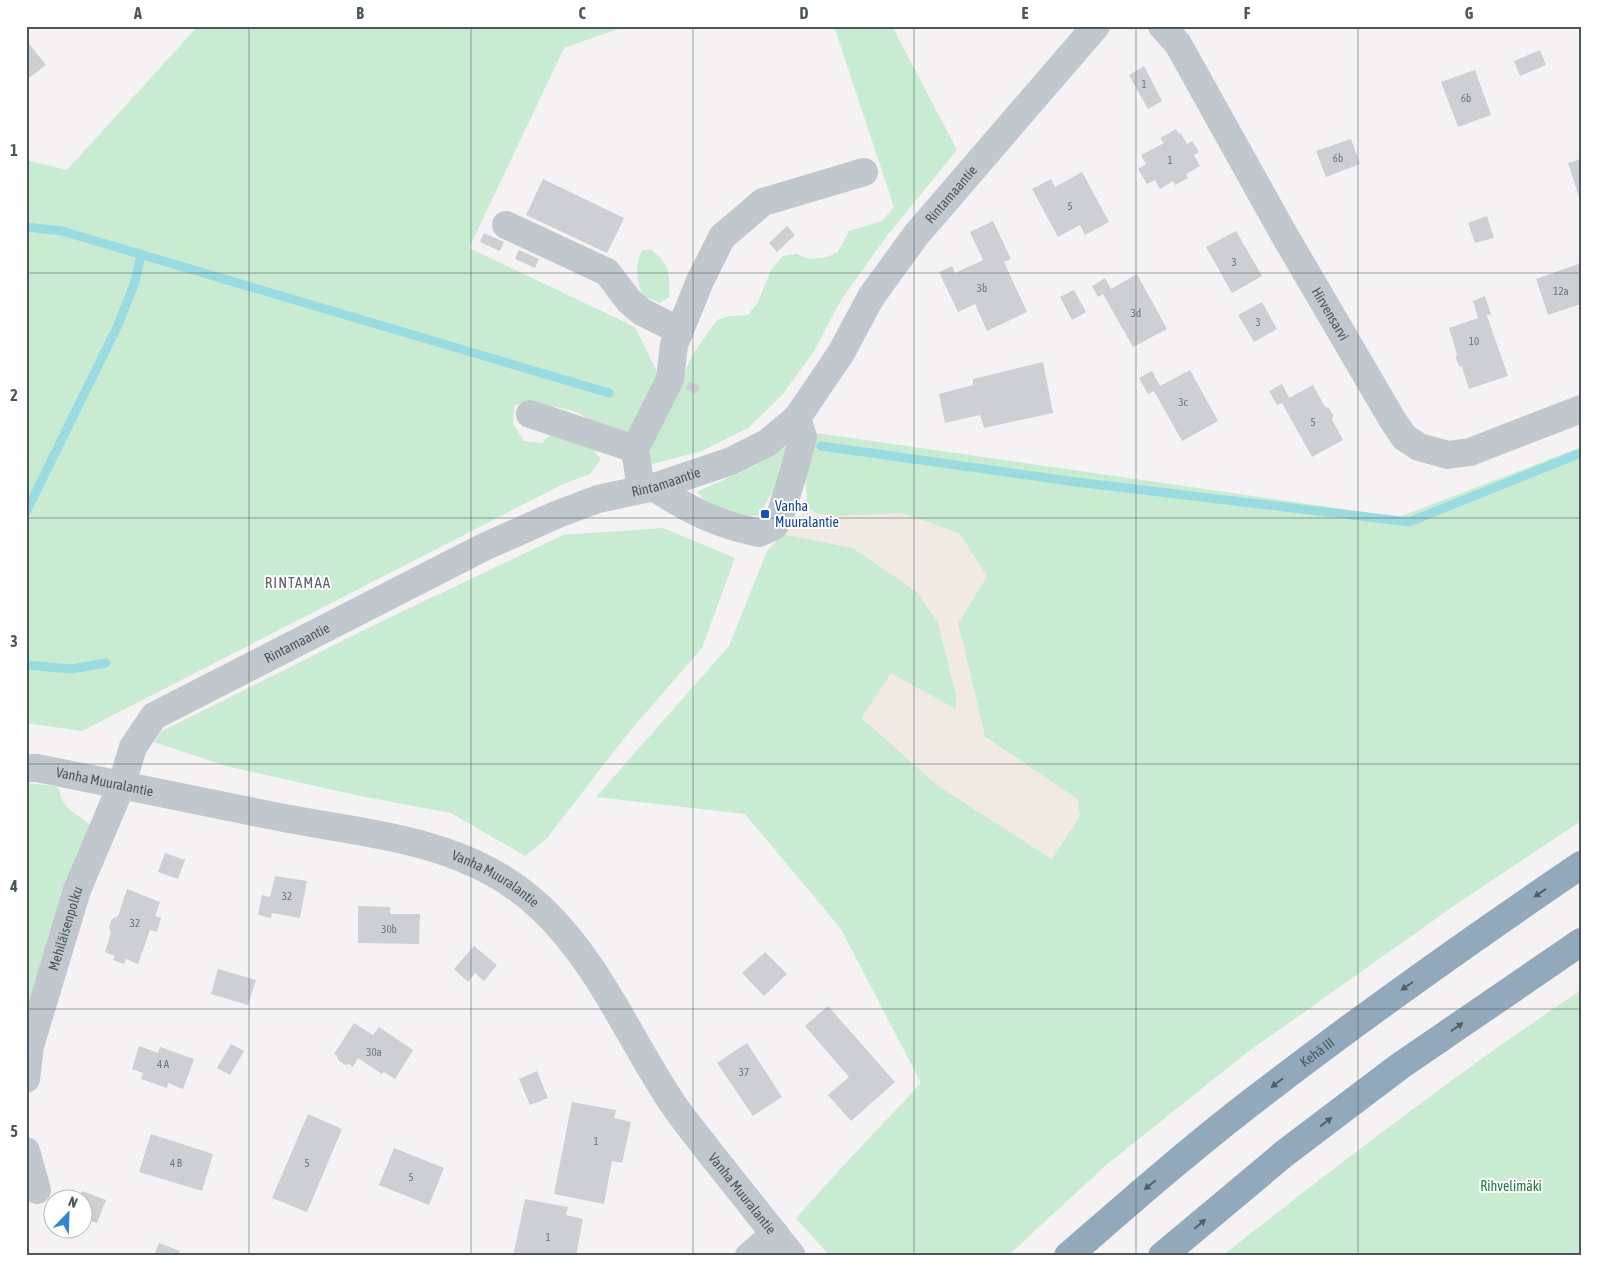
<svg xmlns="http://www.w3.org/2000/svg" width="1607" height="1282" viewBox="0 0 1607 1282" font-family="'Asap Condensed',sans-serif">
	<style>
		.green { fill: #c8ebd2 }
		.sand { fill: #f0eae3 }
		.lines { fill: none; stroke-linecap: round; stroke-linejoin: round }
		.stream { stroke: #9adbe2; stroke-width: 9 }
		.building { fill: #cdcfd3 }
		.minor { stroke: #c0c7cd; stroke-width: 28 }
		.highway { stroke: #91a9ba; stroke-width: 28 }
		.oneway { fill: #535f66 }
		.grid { fill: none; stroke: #4c575d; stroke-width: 1; stroke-opacity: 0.55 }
		.transit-dot { fill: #1a4fb4; stroke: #fff; stroke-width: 2 }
		.labels { text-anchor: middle; stroke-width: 4; stroke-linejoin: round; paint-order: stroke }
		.number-label { font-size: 11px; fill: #6c757a }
		.street-label { font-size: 14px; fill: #4c575d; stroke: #fff }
		.transit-label { font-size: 14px; fill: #164399; stroke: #fff; text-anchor: start }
		.park-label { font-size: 14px; fill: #247845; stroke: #fff }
		.neighbourhood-label { font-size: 15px; letter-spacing: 1px; fill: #5f6366; stroke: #fff }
		.neatline { fill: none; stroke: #4c575d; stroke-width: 2 }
		.grid-label { font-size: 16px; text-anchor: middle; font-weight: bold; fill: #4c575d }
	</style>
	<rect width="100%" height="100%" fill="#f4f2f3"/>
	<g class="green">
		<path d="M198 26H626L564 48 469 248 635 327 659 376 654 398 623 440 577 412 529 401 514 406 513 424 524 441 542 443 553 432 586 442 601 459 590 474 563 484 82 731 26 723V160L67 170Z"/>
		<path d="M834 26H892L957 150 889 233 841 300 814 351 783 394 748 428 702 451 652 464 646 460 647 453 693 354 717 320 730 316 748 315 758 302 771 270 783 256 797 254 809 259 827 257 838 252 849 231 882 221 894 207Z"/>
		<path d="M650 249C670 263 670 274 669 297L660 303 642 295C637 277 634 268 642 251Z"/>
		<path d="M816 433 1399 517 1581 447V821L1451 908 1245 1054 1106 1165 1008 1256H830L796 1218 843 1166 921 1083 841 929 745 814 596 797 729 646 767 551 782 534 853 548 916 591 938 622 956 694V710L862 718 937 785 1052 859 1080 815 1077 799 985 737 958 623 987 576 835 516 817 514 807 506 806 483Z"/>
		<path d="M787 446 777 484 759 515 743 518 715 511 697 492 754 466Z"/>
		<path d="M663 528 735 558 702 648 629 732 547 838 525 856 451 813 365 797 226 766 154 742 162 731 374 625 563 535Z"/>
		<path d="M26 783 54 786 59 789C60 793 61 798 63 801 69 813 84 817 91 827L26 1026Z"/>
		<path d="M1581 990V1256H1222C1339 1164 1457 1073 1581 990Z"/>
	</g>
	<path class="sand" d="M807 506 817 514 835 516 901 513 929 522 960 534 987 576 958 623 985 737 1077 799 1080 815 1052 859 937 785 862 717 891 673 956 709V694L938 622 916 591 853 548 782 534Z"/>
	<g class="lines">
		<g class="stream">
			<path d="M26 227 62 231 609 393"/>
			<path d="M821 446 1076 482 1409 522 1581 453"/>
			<path d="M26 512 118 325 135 282 141 255"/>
			<path d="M26 665 71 669 106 663"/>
		</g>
	</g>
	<g class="building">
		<path d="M26 40 46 65 26 80Z"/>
		<path d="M1540 50 1546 65 1520 76 1514 61Z"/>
		<path d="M1144 66 1162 101 1148 109 1129 75Z"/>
		<path d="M1475 70 1491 115 1458 127 1441 82Z"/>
		<path d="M1176 129 1179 134 1181 133 1187 144 1192 141 1199 152 1194 155 1200 166 1186 174 1188 178 1175 185 1173 181 1160 189 1155 180 1147 184 1138 169 1146 164 1141 155 1164 143 1160 138Z"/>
		<path d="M1351 139 1360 164 1326 177 1316 151Z"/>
		<path d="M1581 159V200H1580L1568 163Z"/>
		<path d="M1082 172 1109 222 1085 235 1080 225 1058 237 1032 189 1051 179 1055 187Z"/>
		<path d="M543 179 624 218 607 253 526 215Z"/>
		<path d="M1487 216 1494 238 1475 243 1468 223Z"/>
		<path d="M993 221 1011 259 1004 262 1027 312 987 331 975 304 958 312 939 272 952 266 955 273 983 260 970 232Z"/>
		<path d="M787 226 795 235 777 252 769 243Z"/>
		<path d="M1236 231 1262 276 1232 293 1206 247Z"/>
		<path d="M484 233 504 242 500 251 480 242Z"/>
		<path d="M519 250 539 259 535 268 515 259Z"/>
		<path d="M1581 263V304L1548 315 1536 279Z"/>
		<path d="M1137 274 1167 329 1133 347 1103 294 1098 297 1092 286 1105 278 1111 289Z"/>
		<path d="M1074 290 1086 312 1072 320 1060 297Z"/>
		<path d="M1485 296 1491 314 1487 316 1508 376 1469 389 1462 367 1459 366 1456 358 1457 354 1449 328 1478 318 1473 301Z"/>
		<path d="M1262 302 1277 329 1254 342 1238 315Z"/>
		<path d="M1043 362 1053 413 984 428 980 415 945 423 939 394 973 385V379Z"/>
		<path d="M1190 370 1218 421 1182 441 1154 391 1148 394 1139 378 1152 371 1160 386Z"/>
		<path d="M689 381 700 386 696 394 686 389Z"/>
		<path d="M1282 384 1289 398 1313 385 1325 407 1329 408 1333 415 1332 419 1343 440 1312 457 1282 403 1277 405 1269 391Z"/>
		<path d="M165 853 185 860 178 879 158 872Z"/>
		<path d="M275 876 307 881 300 918 272 913 271 918 258 915 262 895 270 897Z"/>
		<path d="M127 889 160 902 155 916 161 918 157 932 150 930 138 964 126 959 124 964 113 960 115 956 105 952 111 933 109 927 112 919 118 916Z"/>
		<path d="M358 906 390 907V914H420L419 944 358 943Z"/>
		<path d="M474 946 497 965 484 981 475 973 468 982 454 969Z"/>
		<path d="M765 952 787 974 764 996 742 973Z"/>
		<path d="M218 969 256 980 248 1005 211 994Z"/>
		<path d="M828 1006 895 1082 851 1121 828 1095 849 1077 805 1026Z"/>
		<path d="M354 1023 373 1035 379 1027 413 1050 395 1079 384 1072 382 1074 358 1058 353 1067 349 1064 345 1065 338 1060 337 1056 334 1054Z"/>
		<path d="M747 1043 782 1097 753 1116 717 1063Z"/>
		<path d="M231 1044 244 1051 230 1075 217 1068Z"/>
		<path d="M139 1046 158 1053 160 1047 194 1059 183 1089 168 1083 167 1088 141 1079 143 1073 132 1069Z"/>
		<path d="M537 1071 548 1098 530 1105 519 1079Z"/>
		<path d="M572 1102 616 1110 614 1118 631 1122 622 1163 612 1161 604 1204 554 1194Z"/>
		<path d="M308 1114 342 1129 307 1212 272 1198Z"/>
		<path d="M151 1134 213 1154 202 1191 139 1172Z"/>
		<path d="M394 1148 444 1168 429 1205 379 1185Z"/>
		<path d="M82 1191 106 1200 97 1223 82 1218V1200H79Z"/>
		<path d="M525 1199 568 1207 566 1215 583 1219 576 1256H513Z"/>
		<path d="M159 1243 180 1251 178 1256H154Z"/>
	</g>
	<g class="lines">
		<g class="minor">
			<path id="s1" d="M1162 26 1178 44 1282 231 1392 419 1404 437 1419 447 1448 455 1470 452 1581 409"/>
			<path d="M506 225 607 272 629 301 642 312 680 331"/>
			<path d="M530 414 635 449"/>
			<path d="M654 487C690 511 717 524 759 533L774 526 780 516 794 471 803 437 797 418"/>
			<path d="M641 489 635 449 670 379 674 345 700 281 722 237 763 202 864 172"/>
			<path id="s2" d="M26 768H37C116 784 195 800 274 816 367 835 469 838 542 909 600 964 629 1039 673 1104 685 1122 699 1138 711 1154 738 1188 765 1222 792 1256"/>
			<path id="s3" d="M26 1079 30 1046 77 890 122 784 133 747 154 716 484 547 558 514 598 499 654 487 731 461 767 443 797 418 841 353 871 297 916 235 1096 26"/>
			<path d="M26 1151 37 1190"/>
			<path d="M749 1256 775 1234"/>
		</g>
		<g class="highway">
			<path id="s4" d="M1068 1256C1131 1201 1195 1145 1262 1094 1366 1014 1472 939 1581 865"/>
			<path d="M1162 1256 1285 1153 1400 1066 1581 942"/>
		</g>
	</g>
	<defs><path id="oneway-solid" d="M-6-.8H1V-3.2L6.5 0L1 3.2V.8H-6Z" transform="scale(1.25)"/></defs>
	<g class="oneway">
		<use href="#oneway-solid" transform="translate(1540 893) rotate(146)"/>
		<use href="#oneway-solid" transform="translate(1407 986) rotate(145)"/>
		<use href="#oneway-solid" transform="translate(1457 1027) rotate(-35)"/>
		<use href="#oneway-solid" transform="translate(1277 1083) rotate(143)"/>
		<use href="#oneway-solid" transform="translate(1326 1122) rotate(-37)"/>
		<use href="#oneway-solid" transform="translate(1150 1185) rotate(141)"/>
		<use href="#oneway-solid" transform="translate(1200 1224) rotate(-40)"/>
	</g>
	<path class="grid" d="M249 26V1256M471 26V1256M693 26V1256M914 26V1256M1136 26V1256M1358 26V1256M26 273H1581M26 518H1581M26 764H1581M26 1009H1581"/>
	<rect class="transit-dot" x="760" y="509" width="10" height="10" rx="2.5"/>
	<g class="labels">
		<g class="number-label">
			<text x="1144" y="88">1</text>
			<text x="1466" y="102">6b</text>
			<text x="1338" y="162">6b</text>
			<text x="1170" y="164">1</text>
			<text x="1070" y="210">5</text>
			<text x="1234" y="266">3</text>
			<text x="982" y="292">3b</text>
			<text x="1561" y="295">12a</text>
			<text x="1136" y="317">3d</text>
			<text x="1258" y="326">3</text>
			<text x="1474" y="345">10</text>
			<text x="1183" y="406">3c</text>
			<text x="1313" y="426">5</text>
			<text x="287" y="900">32</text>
			<text x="135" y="927">32</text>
			<text x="389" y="933">30b</text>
			<text x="374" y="1056">30a</text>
			<text x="163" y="1068">4 A</text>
			<text x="744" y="1076">37</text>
			<text x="596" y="1145">1</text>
			<text x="176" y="1167">4 B</text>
			<text x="307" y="1167">5</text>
			<text x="411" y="1181">5</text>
			<text x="548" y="1241">1</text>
		</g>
		<g class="street-label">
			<text dy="5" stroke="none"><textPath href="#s3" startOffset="1372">Rintamaantie</textPath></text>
			<text dy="5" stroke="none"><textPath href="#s1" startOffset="334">Hirvensarvi</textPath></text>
			<text dy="5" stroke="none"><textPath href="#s3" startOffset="952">Rintamaantie</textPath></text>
			<text dy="5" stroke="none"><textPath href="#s3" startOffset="548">Rintamaantie</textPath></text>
			<text dy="5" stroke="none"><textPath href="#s2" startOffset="80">Vanha Muuralantie</textPath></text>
			<text dy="5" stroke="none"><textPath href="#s2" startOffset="485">Vanha Muuralantie</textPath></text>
			<text dy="5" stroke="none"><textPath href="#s3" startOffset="156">Mehiläisenpolku</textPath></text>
			<text dy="5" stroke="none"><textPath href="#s4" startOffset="322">Kehä III</textPath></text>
			<text dy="5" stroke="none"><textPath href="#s2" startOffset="890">Vanha Muuralantie</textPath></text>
		</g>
		<g class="transit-label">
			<text x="775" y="511">Vanha<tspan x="775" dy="16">Muuralantie</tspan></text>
		</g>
		<g class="park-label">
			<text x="1511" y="1191">Rihvelimäki</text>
		</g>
		<g class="neighbourhood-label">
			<text x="298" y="588">RINTAMAA</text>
		</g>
	</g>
	<rect width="1607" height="1282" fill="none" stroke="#ffffff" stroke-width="55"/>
	<g transform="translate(68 1214) rotate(23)"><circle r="24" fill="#ffffff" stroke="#b7bcbe"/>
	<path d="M0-4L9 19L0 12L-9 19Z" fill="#3286cf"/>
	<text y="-8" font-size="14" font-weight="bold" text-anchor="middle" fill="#4c575d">N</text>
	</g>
	<rect x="28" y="28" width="1552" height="1226" class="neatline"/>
	<g class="grid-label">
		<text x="138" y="19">A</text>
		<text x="360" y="19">B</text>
		<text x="582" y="19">C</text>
		<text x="804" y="19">D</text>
		<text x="1025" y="19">E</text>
		<text x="1247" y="19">F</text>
		<text x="1469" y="19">G</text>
		<text x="14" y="156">1</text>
		<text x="14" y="401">2</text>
		<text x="14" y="647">3</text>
		<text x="14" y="892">4</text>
		<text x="14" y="1137">5</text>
	</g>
</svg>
